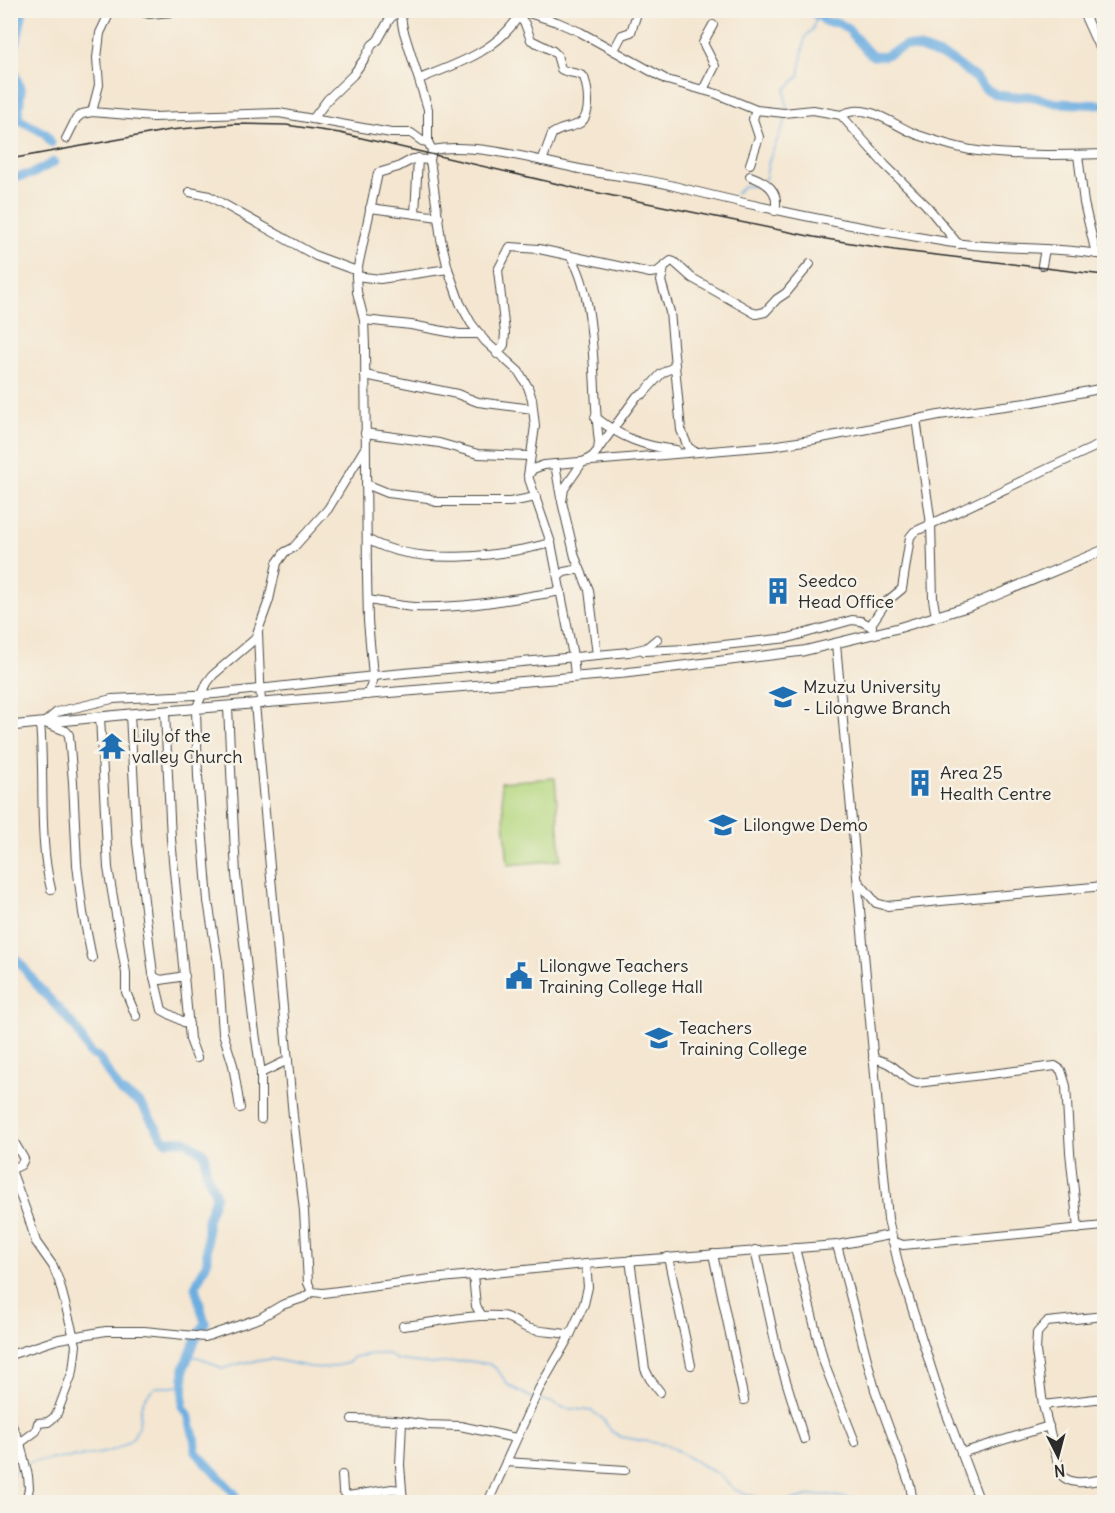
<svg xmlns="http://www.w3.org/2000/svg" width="1115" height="1513" viewBox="0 0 1115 1513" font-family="Delius,sans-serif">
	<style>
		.green { fill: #b5d881; stroke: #708256; stroke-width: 1.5 }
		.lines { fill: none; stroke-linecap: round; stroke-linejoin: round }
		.stream { stroke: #6daee1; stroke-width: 1.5 }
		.river { stroke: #6daee1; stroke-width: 9 }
		.minor-casing { stroke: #494744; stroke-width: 10 }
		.major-casing { stroke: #494744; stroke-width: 11 }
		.minor { stroke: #fff; stroke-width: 8 }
		.major { stroke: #fff; stroke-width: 9 }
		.rail { stroke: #2b2b2b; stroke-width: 1.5 }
		.labels { text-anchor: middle; stroke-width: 5; stroke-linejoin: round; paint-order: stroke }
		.poi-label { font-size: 18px; fill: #2b2b2b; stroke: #f7f3e8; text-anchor: start }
	</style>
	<rect width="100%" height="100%" fill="#f7f3e8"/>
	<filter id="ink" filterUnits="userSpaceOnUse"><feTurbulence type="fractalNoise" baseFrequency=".0167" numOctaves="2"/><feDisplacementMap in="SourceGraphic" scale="12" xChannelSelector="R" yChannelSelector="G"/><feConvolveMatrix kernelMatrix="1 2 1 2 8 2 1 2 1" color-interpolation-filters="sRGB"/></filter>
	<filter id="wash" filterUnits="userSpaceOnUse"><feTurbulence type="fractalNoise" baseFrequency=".008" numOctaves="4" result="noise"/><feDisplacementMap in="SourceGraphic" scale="24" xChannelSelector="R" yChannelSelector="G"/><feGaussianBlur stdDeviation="1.35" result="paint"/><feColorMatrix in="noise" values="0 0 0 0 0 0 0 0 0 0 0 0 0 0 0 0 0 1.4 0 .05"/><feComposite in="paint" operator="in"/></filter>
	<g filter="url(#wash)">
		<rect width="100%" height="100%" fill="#f4e6d0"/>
		<path class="green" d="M555 778 561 860 508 865 501 782Z"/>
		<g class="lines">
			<g class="stream">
				<path d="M787 110 785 90 799 76 805 37 812 30 816 20 805 10"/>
				<path d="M765 180 769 160 787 116"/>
				<path d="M735 194 744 186H761"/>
				<path d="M189 1355 204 1359 222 1369 242 1363 272 1359 310 1367 326 1368 348 1363 354 1357 372 1354H388L397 1360 431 1364 468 1361 489 1364 497 1369 508 1385 532 1398"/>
				<path d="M539 1399 554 1403 564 1408 592 1411 603 1419 611 1431 621 1437 667 1445 721 1476 735 1490 769 1501H788L807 1496 829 1495 852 1499H872L879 1502"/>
				<path d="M27 1463C55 1455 122 1462 136 1432 145 1413 133 1405 156 1387H172L184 1385"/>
				<path d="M10 1476 23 1465"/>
			</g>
			<g class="river">
				<path d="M813 10 826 22 839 23 849 30 867 51 873 56H884L905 46 920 48 950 59 977 79 985 88 997 95 1012 97 1029 96 1056 103 1104 105"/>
				<path d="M10 58 16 44 23 10"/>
				<path d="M10 62 21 90 18 119 46 134 51 143"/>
				<path d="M10 178 32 174 54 162"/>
				<path d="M10 950 36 984 76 1028 90 1054 98 1057 120 1091 140 1103 165 1141H186L205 1154 206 1172 216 1195 207 1220V1262L195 1287 205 1323 197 1336 184 1368 183 1407 188 1414 196 1445 195 1451 235 1494 236 1502"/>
			</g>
		</g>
	</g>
	<g filter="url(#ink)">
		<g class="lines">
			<defs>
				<g id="minor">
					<path d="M135 10 149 14 197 10"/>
					<path d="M400 10 403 29 428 109V142L432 150 430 160 441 239 448 269 460 303 471 323 485 341 519 372 528 387 532 399 535 426 528 476 551 543 573 656 575 676"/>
					<path d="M519 10 557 22 580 32 667 80 717 94 756 110 784 113 813 110 841 115 885 165 926 205 958 244"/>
					<path d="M1082 10 1097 43 1104 52"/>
					<path d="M519 16 525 24 531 40 553 51 557 55 561 69C569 74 578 72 584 77 588 89 592 115 580 123 572 128 561 127 552 134L542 161"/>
					<path d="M614 50 622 35 631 32 638 10"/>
					<path d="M419 79C457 64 498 51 520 14"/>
					<path d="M703 90 715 66 703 43 713 25"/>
					<path d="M92 112 99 85 97 58 100 33 111 10"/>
					<path d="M841 115C869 101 893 126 918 135 939 142 963 150 985 152 1024 156 1065 155 1104 154"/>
					<path d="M313 119 328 99 353 75 365 58 372 45 378 40 389 20 398 10"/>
					<path d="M66 139 76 119 82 114 92 112 153 117 279 113 391 133H411L422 141 428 142"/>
					<path d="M432 150C478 142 538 161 584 170 613 176 642 178 670 185 759 208 850 226 941 241 995 251 1051 245 1104 255"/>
					<path d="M1078 155 1084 203 1096 254"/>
					<path d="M750 164 759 137 753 119 756 110"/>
					<path d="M750 176C767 182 780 191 775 211"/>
					<path d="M190 192 209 196 316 256 357 271"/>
					<path d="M370 208 439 217"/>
					<path d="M415 214 418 158"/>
					<path d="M571 257C598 298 592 392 599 442L598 450 593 456 582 463 564 489 562 502 575 557 589 590 597 655"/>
					<path d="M1042 265 1045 249"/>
					<path d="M664 268 661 281 670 312 681 430 688 447 695 452"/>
					<path d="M356 276 380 279 448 269"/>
					<path d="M364 320 411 325 459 334H480"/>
					<path d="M497 354 504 345 505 333 498 270 510 247 539 249 650 273 657 272 671 261 674 262 692 278 756 314 765 312 777 299 786 293 810 264"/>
					<path d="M365 375 457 394 478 402 533 409"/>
					<path d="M595 417C622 438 642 446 676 450"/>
					<path d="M916 419 931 524 933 599 936 617"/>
					<path d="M365 433 439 443 478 454 530 456"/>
					<path d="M599 448 637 396 643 394 661 374 675 366"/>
					<path d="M555 464 561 498"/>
					<path d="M528 476 533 469 544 465 771 446 811 440 939 415 1033 402 1104 388"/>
					<path d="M366 484 388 493 428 498 436 502H510L536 497"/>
					<path d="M367 539C416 567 497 557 551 543"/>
					<path d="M558 577 564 572 580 569"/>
					<path d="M368 600C383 602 398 606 414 607 463 609 512 599 561 591"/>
					<path d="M870 626 886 602 902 589 910 537 914 532C978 503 1040 471 1104 443"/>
					<path d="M258 633 261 704"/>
					<path d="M836 644 888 1219 899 1267 941 1399 980 1502"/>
					<path d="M644 651 687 649 788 638 852 620 861 621 872 627"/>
					<path d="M367 695 371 686 373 676 368 621 367 575 365 347 364 320 357 292 356 276 378 173 398 167 413 159 430 160"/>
					<path d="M255 704 293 1116 304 1211 308 1283 312 1292 323 1293 431 1279 586 1264 837 1245 890 1235"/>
					<path d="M228 707 236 875 253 1019 261 1073V1119"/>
					<path d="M165 712 171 839 190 1039 197 1058"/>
					<path d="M130 714 137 843 153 974 154 977 161 980 185 976"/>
					<path d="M100 717 108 868 126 973V992L136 1016"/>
					<path d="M45 722 57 712 112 699 215 694 383 675 629 652 646 648 657 639"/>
					<path d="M40 723C45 776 38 838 51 889"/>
					<path d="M45 723 66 731 69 735 73 782 77 865 83 913 92 958"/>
					<path d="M858 881 876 903 887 906 1104 886"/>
					<path d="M154 977 162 1010 189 1025"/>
					<path d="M873 1058C880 1060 887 1062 892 1066 901 1072 906 1081 917 1083L1055 1066 1061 1070 1066 1086 1070 1152 1078 1229"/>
					<path d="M261 1073 288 1060"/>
					<path d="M240 1108 233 1065 223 1033 218 963 208 901 198 777 196 709 207 683 213 675 255 639 269 600 277 563 285 552 293 548 328 509 365 448"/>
					<path d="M10 1135 24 1159 21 1165 10 1170"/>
					<path d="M11 1170 29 1219 36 1242 53 1266 59 1281 76 1345 73 1371 56 1416 48 1422 38 1423 36 1431 20 1443"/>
					<path d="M892 1241 903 1245 1104 1226"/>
					<path d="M837 1245 875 1390 910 1485 913 1502"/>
					<path d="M795 1248 824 1363 855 1442"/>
					<path d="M755 1250 778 1355 804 1439"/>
					<path d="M713 1254 744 1400"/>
					<path d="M668 1257 691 1365"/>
					<path d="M630 1260 645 1369 650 1379 660 1392"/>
					<path d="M473 1275 476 1306 482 1316"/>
					<path d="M1104 1316 1047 1322 1037 1333 1036 1351 1043 1405 1061 1475C1073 1487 1090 1481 1104 1479"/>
					<path d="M403 1326C435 1323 468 1314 500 1316 510 1316 516 1323 525 1327 538 1333 555 1331 570 1335"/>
					<path d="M10 1355 59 1339 106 1331H144L205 1337 260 1318 282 1305 303 1298 312 1292"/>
					<path d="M1043 1405 1104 1398"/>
					<path d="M352 1419 395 1420 426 1425 460 1426 516 1438"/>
					<path d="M10 1421 20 1443 28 1476 29 1488 26 1502"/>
					<path d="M402 1421 400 1465 403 1502"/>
					<path d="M961 1453 1049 1426"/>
					<path d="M506 1462 625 1470"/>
					<path d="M342 1475 343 1491 348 1496 392 1489 401 1490"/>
					<path d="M488 1502 539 1389 570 1335 584 1304 588 1287 586 1264"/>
				</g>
				<path id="major" d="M10 726 130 714 625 673 803 651 898 628 970 606 1104 550"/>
			</defs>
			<use href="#minor" class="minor-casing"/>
			<use href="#major" class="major-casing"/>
			<use href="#minor" class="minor"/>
			<use href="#major" class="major"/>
			<path class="rail" d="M10 159 170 130 235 124 286 125 340 133 584 190 814 237 894 250 1104 275"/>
		</g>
	</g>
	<defs>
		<symbol id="building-bare" viewBox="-9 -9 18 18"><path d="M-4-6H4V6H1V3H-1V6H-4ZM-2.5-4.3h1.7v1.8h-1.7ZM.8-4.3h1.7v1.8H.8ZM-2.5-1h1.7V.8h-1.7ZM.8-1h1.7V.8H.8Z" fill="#1f6fb2" stroke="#f7f3e8" stroke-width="2.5" paint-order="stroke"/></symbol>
		<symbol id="university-bare" viewBox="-9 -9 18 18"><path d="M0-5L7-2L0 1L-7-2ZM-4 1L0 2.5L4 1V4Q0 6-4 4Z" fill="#1f6fb2" stroke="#f7f3e8" stroke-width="2.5" paint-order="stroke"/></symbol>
		<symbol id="temple-bare" viewBox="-9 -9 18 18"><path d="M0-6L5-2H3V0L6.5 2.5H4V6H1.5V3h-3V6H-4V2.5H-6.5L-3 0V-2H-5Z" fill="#1f6fb2" stroke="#f7f3e8" stroke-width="2.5" paint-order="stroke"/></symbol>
		<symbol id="school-bare" viewBox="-9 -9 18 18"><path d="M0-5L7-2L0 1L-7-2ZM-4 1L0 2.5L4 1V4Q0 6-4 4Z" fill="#1f6fb2" stroke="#f7f3e8" stroke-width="2.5" paint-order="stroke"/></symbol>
		<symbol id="civic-bare" viewBox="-9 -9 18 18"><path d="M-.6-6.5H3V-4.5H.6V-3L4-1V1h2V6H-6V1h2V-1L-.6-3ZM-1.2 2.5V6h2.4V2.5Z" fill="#1f6fb2" stroke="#f7f3e8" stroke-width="2.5" paint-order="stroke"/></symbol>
	</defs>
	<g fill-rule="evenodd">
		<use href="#building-bare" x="759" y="572" width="38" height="38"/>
		<use href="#university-bare" x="764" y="678" width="38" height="38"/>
		<use href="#temple-bare" x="93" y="727" width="38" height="38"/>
		<use href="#building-bare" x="901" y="764" width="38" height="38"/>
		<use href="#school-bare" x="704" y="806" width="38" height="38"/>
		<use href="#civic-bare" x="500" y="957" width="38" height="38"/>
		<use href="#university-bare" x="640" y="1019" width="38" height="38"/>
	</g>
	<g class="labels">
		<g class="poi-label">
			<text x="798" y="587">Seedco<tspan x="798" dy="21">Head Office</tspan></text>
			<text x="803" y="693">Mzuzu University<tspan x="803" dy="21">- Lilongwe Branch</tspan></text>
			<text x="132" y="742">Lily of the<tspan x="132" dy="21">valley Church</tspan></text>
			<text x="940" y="779">Area 25<tspan x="940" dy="21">Health Centre</tspan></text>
			<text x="743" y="831">Lilongwe Demo</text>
			<text x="539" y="972">Lilongwe Teachers<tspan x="539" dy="21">Training College Hall</tspan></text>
			<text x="679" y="1034">Teachers<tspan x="679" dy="21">Training College</tspan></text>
		</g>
	</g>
	<rect width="1115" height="1513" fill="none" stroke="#f7f3e8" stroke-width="36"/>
	<g transform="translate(1058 1456) rotate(174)" stroke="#f7f3e8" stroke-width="4.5" paint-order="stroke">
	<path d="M0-4.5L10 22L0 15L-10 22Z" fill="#2b2b2b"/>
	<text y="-9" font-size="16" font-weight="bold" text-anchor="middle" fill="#2b2b2b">N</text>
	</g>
</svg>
